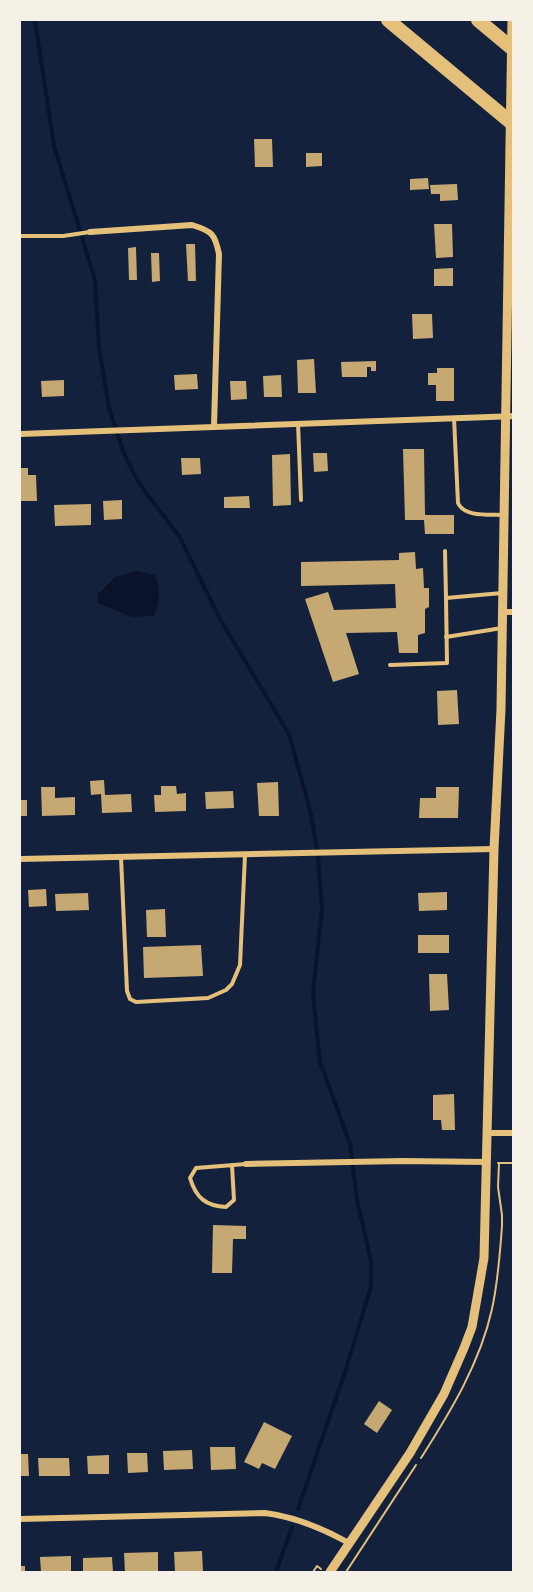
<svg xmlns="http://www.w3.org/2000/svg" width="533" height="1592" viewBox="0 0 533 1592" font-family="Rubik,sans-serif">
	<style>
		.water { fill: #0b132b }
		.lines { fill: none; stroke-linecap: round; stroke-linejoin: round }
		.stream { stroke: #0b132b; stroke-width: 4 }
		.building { fill: #c6a872 }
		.path { stroke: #e5c07b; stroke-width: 2 }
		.service { stroke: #e5c07b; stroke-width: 4 }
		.minor { stroke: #e5c07b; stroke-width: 6 }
		.tertiary { stroke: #e5c07b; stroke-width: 9 }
		.motorway { stroke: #e5c07b; stroke-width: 14 }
	</style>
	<rect width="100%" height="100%" fill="#14213d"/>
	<path class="water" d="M137 571 155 575C161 589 160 602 154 616L132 617 98 603V594L115 577Z"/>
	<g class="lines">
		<g class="stream">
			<path d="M35 20 54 146 95 280 99 348 109 408 123 451 134 474 146 493 179 536 220 619 289 734 310 810 318 856 322 908 313 993 316 1025 320 1062 350 1144 357 1200 371 1261V1287L345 1372 298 1509"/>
			<path d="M276 1572 292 1527"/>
		</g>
	</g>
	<g class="building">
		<path d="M254 139H272L273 167H255Z"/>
		<path d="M306 153H322V166L306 167Z"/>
		<path d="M428 178 429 189 410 190V179Z"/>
		<path d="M457 184 458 200 440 201V194H431L430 185Z"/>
		<path d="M434 224H452L453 257 436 258Z"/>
		<path d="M186 244H195L196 281H188Z"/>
		<path d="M136 247 137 280H129L128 248Z"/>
		<path d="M151 253H159L160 281 152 282Z"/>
		<path d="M453 268V286H434V269Z"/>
		<path d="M412 314H432L433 338 413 339Z"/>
		<path d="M314 359 316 393H298L297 360Z"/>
		<path d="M376 361V371H371V367H367V377H342L341 362Z"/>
		<path d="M437 368H454V401H436V385H428V373H437Z"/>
		<path d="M197 374 198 389 175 390 174 375Z"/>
		<path d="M281 375 282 397H264L263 376Z"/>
		<path d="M64 380V396L42 397 41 381Z"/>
		<path d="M230 381H246L247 399 231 400Z"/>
		<path d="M403 449H424L425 515H454V534H425L424 520H405Z"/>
		<path d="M313 453H327L328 471 314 472Z"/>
		<path d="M290 454 291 505 273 506 272 455Z"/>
		<path d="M181 458H200L201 474 182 475Z"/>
		<path d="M20 468H28V475H36L37 501H20Z"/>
		<path d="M249 496 250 508H224V497Z"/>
		<path d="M122 500V519L104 520 103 501Z"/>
		<path d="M91 504V525L55 526 54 505Z"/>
		<path d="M415 552 416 569 423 568 424 588H429V607L425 609V633L418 635V653H399L397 632 346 633 359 674 333 682 305 599 328 592 334 610 396 608 395 584 301 586V562L399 560V553Z"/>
		<path d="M457 690 459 724 438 725 437 691Z"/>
		<path d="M104 780 105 795 131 794 132 812 102 813 101 794 91 795 90 781Z"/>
		<path d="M278 782 279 816H259L257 783Z"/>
		<path d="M161 786H176L177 794 186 793V811L155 812 154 795H161Z"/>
		<path d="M41 787H55V798L75 797V815L42 816Z"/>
		<path d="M436 787H459L458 818H419L420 798H436Z"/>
		<path d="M233 791 234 808 206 809 205 792Z"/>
		<rect x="20" y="800" width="7" height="16"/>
		<path d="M46 889 47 906 29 907 28 890Z"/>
		<path d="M447 892V910L419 911 418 893Z"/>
		<path d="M88 893 89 910 56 911 55 894Z"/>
		<path d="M165 909 166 937H147L146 910Z"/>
		<rect x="418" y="935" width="31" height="18"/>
		<path d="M201 945 203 976 144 978 143 947Z"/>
		<path d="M429 974H447L449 1010 430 1011Z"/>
		<path d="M454 1094 455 1130H442L441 1120H433V1095Z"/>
		<path d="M213 1225 246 1226V1239H233L232 1273H212Z"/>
		<path d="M379 1401 392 1410 377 1433 364 1424Z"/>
		<path d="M264 1422 292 1436 275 1469 262 1463 259 1469 244 1462Z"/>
		<path d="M210 1447H235L236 1469 211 1470Z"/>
		<path d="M192 1450 193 1469 164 1470 163 1451Z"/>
		<path d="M127 1453H147L148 1472 128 1473Z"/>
		<path d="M20 1454H28L29 1476H20Z"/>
		<path d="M109 1455V1474H88L87 1456Z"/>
		<path d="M38 1458H69L70 1476H39Z"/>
		<path d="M202 1551 203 1572H175L174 1552Z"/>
		<path d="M158 1552V1572H125L124 1553Z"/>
		<path d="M71 1556V1572H41L40 1557Z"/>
		<path d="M112 1557 113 1572H83V1558Z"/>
		<rect x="20" y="1566" width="5" height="6"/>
	</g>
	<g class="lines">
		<g class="path">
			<path d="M498 1163H514"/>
			<path d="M421 1458C451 1411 480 1363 492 1309 498 1282 500 1254 502 1226V1215L498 1187 499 1163"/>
			<path d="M313 1572 317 1566 321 1569"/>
			<path d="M346 1572 416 1465"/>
		</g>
		<g class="service">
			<path d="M20 236H63L90 232"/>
			<path d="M454 418 458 503C465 518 490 514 504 515"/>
			<path d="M298 423 301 500"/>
			<path d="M445 551 446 598 502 593"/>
			<path d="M446 637 502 628"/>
			<path d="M390 665 447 663 446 598"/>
			<path d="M121 857 127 991 130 999 136 1002 208 998 226 990 232 984 240 965 245 855"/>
			<path d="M232 1165 234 1200 226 1207C206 1206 196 1198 190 1178L196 1168 246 1164"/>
		</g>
		<g class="minor">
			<path d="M90 232 192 225C212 231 215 234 219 254L214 426"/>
			<path d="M20 434 514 416"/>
			<path d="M503 612H514"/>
			<path d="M20 859 494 849"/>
			<path d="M487 1133H514"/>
			<path d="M246 1164 403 1161 487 1162"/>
			<path d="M20 1519 265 1513C296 1517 322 1528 349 1543"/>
		</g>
		<path class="tertiary" d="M330 1572 410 1453 444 1394 464 1348 472 1327 484 1258 494 849 501 709 512 20"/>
		<g class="motorway">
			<path d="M388 20 514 125"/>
			<path d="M478 20 514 50"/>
		</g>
	</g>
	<rect width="533" height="1592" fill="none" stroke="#f6f1e7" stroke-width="42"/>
</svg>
